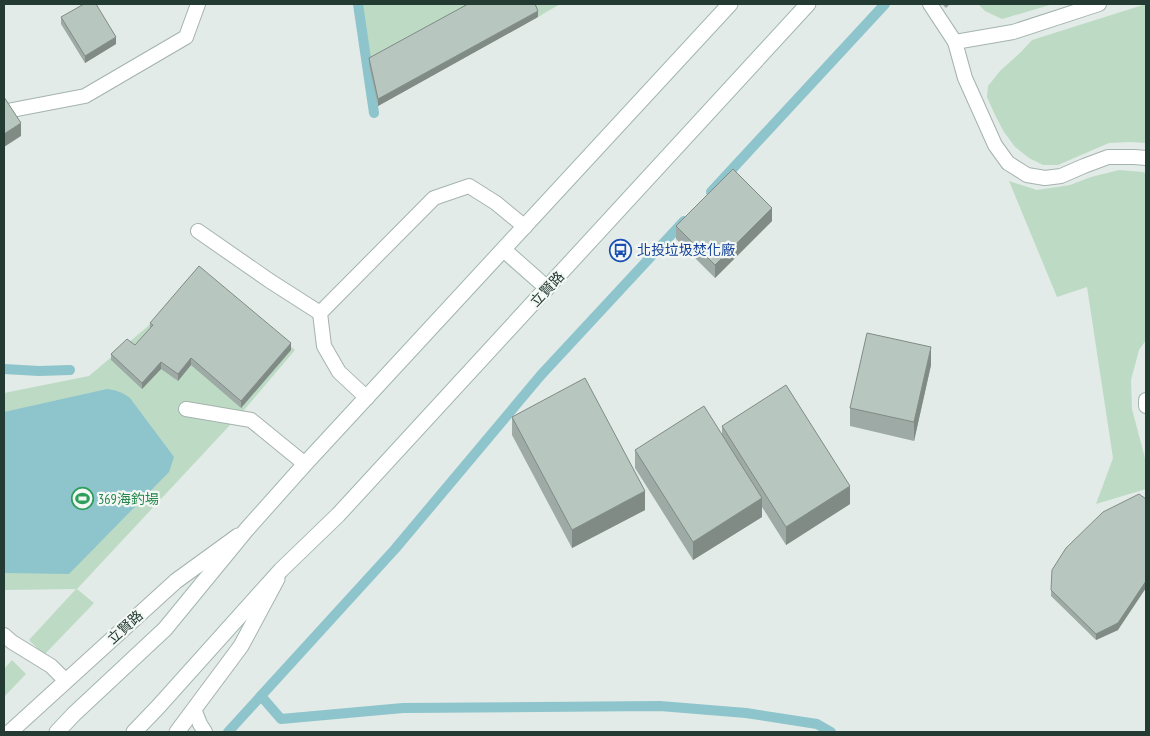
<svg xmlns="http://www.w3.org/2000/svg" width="1150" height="736" viewBox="0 0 1150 736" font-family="'PT Sans Narrow','Noto Sans TC',sans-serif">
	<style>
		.green { fill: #bddbc4 }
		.water { fill: #8ec4cc }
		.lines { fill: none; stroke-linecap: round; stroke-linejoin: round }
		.stream { stroke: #8ec4cc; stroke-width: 10 }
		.lane-casing { stroke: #a5b3ae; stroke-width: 16 }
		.street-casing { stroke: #a5b3ae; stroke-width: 17 }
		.secondary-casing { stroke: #a2b6af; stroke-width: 17 }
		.lane { stroke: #fff; stroke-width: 14 }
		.street { stroke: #fff; stroke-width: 15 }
		.secondary { stroke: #fff; stroke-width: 15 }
		.wall { fill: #9eaaa5 }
		.shaded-wall { fill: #818b86 }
		.building { fill: #b8c6c0; stroke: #818b86 }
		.labels { text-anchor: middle; stroke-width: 4.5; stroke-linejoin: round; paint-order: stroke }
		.transit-label { font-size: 14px; fill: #164399; stroke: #f3f8f5; text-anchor: start }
		.street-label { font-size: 14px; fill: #243b34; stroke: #f3f8f5 }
		.leisure-label { font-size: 14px; fill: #27864d; stroke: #f3f8f5; text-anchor: start }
	</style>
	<rect width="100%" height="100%" fill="#e2ebe7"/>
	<g class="green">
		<path d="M361 4H480L369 65Z"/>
		<path d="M531 4H560L538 17Z"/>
		<path d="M978 4H1053L1002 19 985 11Z"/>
		<path d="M1146 4V143L1131 142 1109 143 1058 165H1043L1029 158 1015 147 1004 132 995 115 987 97 988 86 1000 71 1021 52 1032 40Z"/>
		<path d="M1119 170 1143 172 1146 174V340L1139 350 1131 380 1132 409 1146 462V489L1096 504 1113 458 1087 287 1057 297 1009 181 1037 190 1070 185 1091 177Z"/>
		<path d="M198 268 295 350 244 410 77 589 94 603 44 655 29 640 76 589 4 590V393L89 376 147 327Z"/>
		<path d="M12 660 26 674 4 697V669Z"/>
	</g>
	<path class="water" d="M107 389C116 390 122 392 130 398L174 457 169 472 69 574 4 573V412Z"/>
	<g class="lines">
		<g class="stream">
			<path d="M358 4 374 113"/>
			<path d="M711 192 885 4"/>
			<path d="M4 369 39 371 70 370"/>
			<path d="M261 696 281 719 403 708 660 706 746 713 817 724 831 732"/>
			<path d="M228 732 395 549 541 375 684 221"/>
		</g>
		<defs>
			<g id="lane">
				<path d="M930 4 955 42 965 78 995 145 1008 163 1027 175 1045 178 1061 176 1084 166 1108 157H1134L1146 158"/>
				<path d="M955 42 1013 32 1099 4"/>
				<path d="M7 111 85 96 186 37 198 4"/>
				<path d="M198 231 270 281 320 313"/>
				<path d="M367 398 339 372 324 346 320 313 434 198 469 186 496 203 525 227"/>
				<path d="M1146 400V406"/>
				<path d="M186 409 251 420 305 464"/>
				<path d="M4 635 12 642 51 666 66 681"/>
				<path d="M194 709 200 724 205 732"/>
			</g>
			<g id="street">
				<path d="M10 732 176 581 238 536"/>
				<path d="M177 732 241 646 277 579"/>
			</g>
			<g id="secondary">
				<path d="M504 250 547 288"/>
				<path d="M57 732 74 714 165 629 247 529 305 464 730 4"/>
				<path d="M134 732 158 707 281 570 338 515 808 4"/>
			</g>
		</defs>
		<use href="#lane" class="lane-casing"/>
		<use href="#street" class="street-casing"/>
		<use href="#secondary" class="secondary-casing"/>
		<use href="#lane" class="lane"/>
		<use href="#street" class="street"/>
		<use href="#secondary" class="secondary"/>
	</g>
	<g class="wall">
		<path d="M942 4H950L946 8Z"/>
		<path d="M61 17 116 44 85 63 61 24Z"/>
		<path d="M538 17 378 106 369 65V58Z"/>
		<path d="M772 221 715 278 676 239V226Z"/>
		<path d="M150 323 291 350 241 408 191 365 178 381 161 369 142 389 111 360V354L135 345 150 329Z"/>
		<path d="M931 365 914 441 850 426V408Z"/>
		<path d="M512 417 645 510 572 548 512 435Z"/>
		<path d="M722 426 850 504 786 545 762 507V517L693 560 635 468V450L722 435Z"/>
		<path d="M1051 590 1118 630 1096 640 1051 596Z"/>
	</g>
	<g class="shaded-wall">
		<path d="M538 11V17L378 106V99Z"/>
		<path d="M116 37V44L85 63V56Z"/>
		<path d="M21 123V136L4 147V134Z"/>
		<path d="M772 208V221L715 278V265Z"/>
		<path d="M291 343V350L241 408V401Z"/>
		<path d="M931 347V365L914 441V422Z"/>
		<path d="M191 358V365L178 381V374Z"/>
		<path d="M161 362V369L142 389V383Z"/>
		<path d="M850 486V504L786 545V527Z"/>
		<path d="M645 491V510L572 548V530Z"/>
		<path d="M762 498V517L693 560V542Z"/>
		<path d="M1146 581V588L1118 630 1096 640V634Z"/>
	</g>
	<g class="building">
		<path d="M84 4H96L116 37 85 56 61 17Z"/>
		<path d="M468 4H535L538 11 378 99 369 58Z"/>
		<path d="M4 97 21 123 4 134Z"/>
		<path d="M733 169 772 208 715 265 676 226Z"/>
		<path d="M199 266 291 343 241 401 191 358 178 374 161 362 142 383 111 354 127 339 135 345 153 325 150 323Z"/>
		<path d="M867 333 931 347 914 422 850 408Z"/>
		<path d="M585 378 645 491 572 530 512 417Z"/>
		<path d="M786 385 850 486 786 527 722 426Z"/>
		<path d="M704 406 762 498 693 542 635 450Z"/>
		<path d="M1139 494 1146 499V581L1118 623 1096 634 1051 590 1052 570 1066 548 1103 512Z"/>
	</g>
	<defs>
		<symbol id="bus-ring" viewBox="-11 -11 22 22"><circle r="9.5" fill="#f3f8f5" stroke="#1a4fb4" stroke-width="1.5"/><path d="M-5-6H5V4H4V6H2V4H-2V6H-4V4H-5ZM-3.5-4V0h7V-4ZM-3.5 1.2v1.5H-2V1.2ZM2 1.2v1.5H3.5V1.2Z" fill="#1a4fb4"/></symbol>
		<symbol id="stadium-ring" viewBox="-11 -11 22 22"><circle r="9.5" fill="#f3f8f5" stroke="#2e9e5b" stroke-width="1.5"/><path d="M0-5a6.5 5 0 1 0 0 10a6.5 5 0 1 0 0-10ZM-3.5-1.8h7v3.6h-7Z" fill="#2e9e5b"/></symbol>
	</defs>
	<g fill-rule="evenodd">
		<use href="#bus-ring" x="608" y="238" width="25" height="25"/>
		<use href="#stadium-ring" x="70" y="486" width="25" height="25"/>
	</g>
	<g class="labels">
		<g class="transit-label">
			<text x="637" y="255">北投垃圾焚化廠</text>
		</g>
		<g class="street-label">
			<text transform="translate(547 289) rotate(-47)" y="5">立賢路</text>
			<text transform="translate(125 627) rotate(-42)" y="5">立賢路</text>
		</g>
		<g class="leisure-label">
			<text x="98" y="504">369海釣場</text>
		</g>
	</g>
	<rect width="1150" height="736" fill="none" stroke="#243b34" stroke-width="10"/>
</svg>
